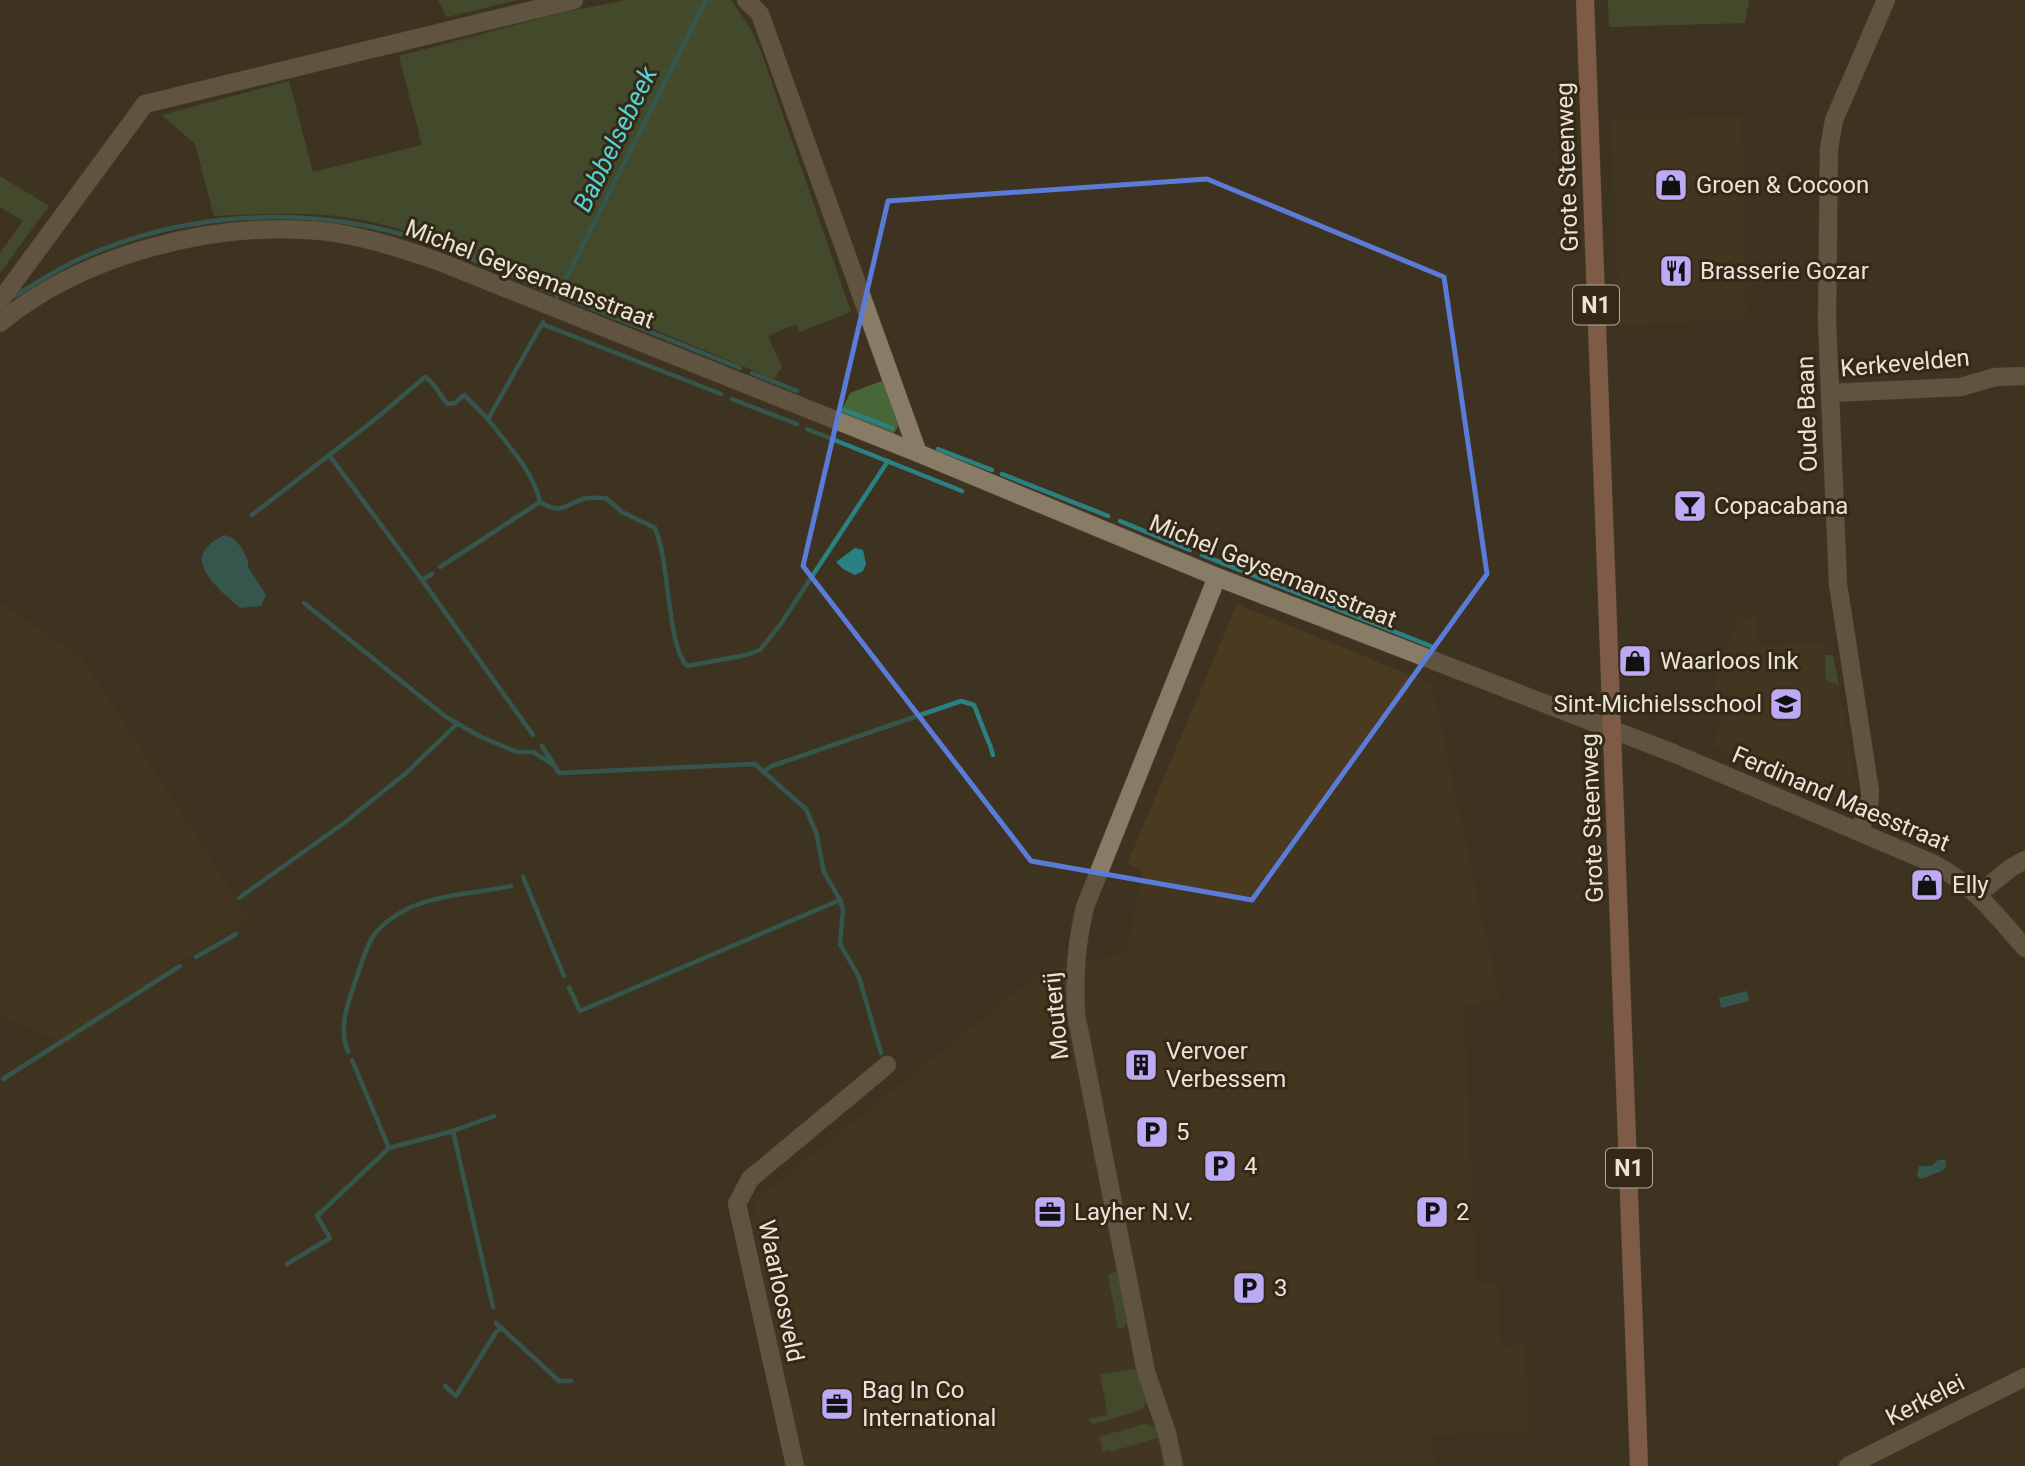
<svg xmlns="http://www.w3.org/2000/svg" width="2025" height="1466" viewBox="0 0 2025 1466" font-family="Roboto,sans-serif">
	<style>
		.built { fill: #493a20 }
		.green { fill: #486738 }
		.forest { fill: #476737 }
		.water { fill: #2a8183 }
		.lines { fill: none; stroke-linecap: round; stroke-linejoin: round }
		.stream { stroke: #2a8183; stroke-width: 4.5 }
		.street-casing { stroke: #584e3e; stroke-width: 19 }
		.secondary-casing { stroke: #584e3e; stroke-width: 19 }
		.primary-casing { stroke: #584e3e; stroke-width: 19 }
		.street { stroke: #897c67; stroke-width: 18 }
		.secondary { stroke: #897c67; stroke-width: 18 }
		.primary { stroke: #ca8d74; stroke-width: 18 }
		.marked { fill: none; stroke: #5b7bd8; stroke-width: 5; stroke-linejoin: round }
		.labels { text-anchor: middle; stroke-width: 6; stroke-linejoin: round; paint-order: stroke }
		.shield { fill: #342916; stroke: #b4ab9e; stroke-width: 2 }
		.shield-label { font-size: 23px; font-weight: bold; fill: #ebe3d8 }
		.street-label { font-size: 24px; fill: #ebe3d8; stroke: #342916 }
		.poi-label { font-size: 24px; fill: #ebe3d8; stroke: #342916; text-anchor: start }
		.water-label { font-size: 26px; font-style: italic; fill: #55d4d6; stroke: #342916 }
	</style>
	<rect width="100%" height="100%" fill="#3e3320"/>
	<g class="built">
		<path d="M1742 116 1746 319 1620 325 1611 121Z"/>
		<path d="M0 602 84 660 249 919 174 965 69 1045 0 1016Z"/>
		<path d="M1237 604 1432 684 1499 998 1464 1007 1476 1284H1498L1500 1347 1525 1343 1529 1431 1429 1435 1435 1466H800L752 1218 757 1199 1041 972 1127 952 1143 871 1127 864Z"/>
		<path d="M1739 618H1757L1759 645 1825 643 1826 680 1839 685 1857 792 1844 806 1814 794 1815 789 1796 781 1795 784 1774 776V772L1712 746 1733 696 1712 688Z"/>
	</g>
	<g class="green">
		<path d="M438 0H518L447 17Z"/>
		<path d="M641 0H731L751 29 763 57 851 312 799 332 796 324 768 336 782 367 774 379C684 342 594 304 503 269 458 251 411 229 363 220 314 211 263 214 214 216L195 144 162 115 289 81 313 172 422 145 399 56 475 36 489 90 629 40Z"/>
		<path d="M1608 0H1749L1745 23 1609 27Z"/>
		<path d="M0 176 49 206 0 273V253L23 221 0 207Z"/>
		<path d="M884 380C891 396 908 420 893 434L840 414 850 393Z"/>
		<path d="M1825 655H1833L1839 685 1826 680Z"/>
		<path d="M1119 1272 1128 1321 1124 1327 1118 1329 1108 1274Z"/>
		<path d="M1132 1369 1139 1373 1148 1400 1141 1410 1093 1424 1087 1419 1108 1415 1100 1374Z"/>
		<path d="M1144 1424C1153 1424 1157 1429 1160 1437L1110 1452 1109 1450 1103 1452 1099 1437Z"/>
	</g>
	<path class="forest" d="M627 0H641L629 40 607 65 489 91 475 36 560 13Z"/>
	<g class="water">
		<path d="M225 535 234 539 242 548 248 561V567L266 595 261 606 240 608C215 586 177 556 225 535Z"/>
		<path d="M855 548 863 550 866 564 863 571 855 575 843 569 836 562Z"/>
		<path d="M1747 991 1749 1001 1721 1008 1719 998Z"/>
		<path d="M1938 1160H1946V1167L1942 1171 1921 1179 1917 1176 1919 1166H1931Z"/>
	</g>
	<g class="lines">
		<g class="stream">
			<path d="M526 282 740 368"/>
			<path d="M15 296C38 282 60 267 84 257 185 212 302 205 408 236 444 246 478 262 513 276"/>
			<path d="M557 297 706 0"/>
			<path d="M542 324 721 394"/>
			<path d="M752 373 797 391"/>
			<path d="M732 399 797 424"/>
			<path d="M844 410 892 428"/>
			<path d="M807 429 962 491"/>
			<path d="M938 449 992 470"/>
			<path d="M329 455 422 580 432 574"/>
			<path d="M1002 474 1108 516"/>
			<path d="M540 502C562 515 562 506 583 499 590 497 599 498 606 498L622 512 655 528C670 562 667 646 687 666L746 655 760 650 780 625 888 461"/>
			<path d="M252 515 373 421 425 377C436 383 439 396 448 404L455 403 464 395 488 419 543 322"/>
			<path d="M1120 521 1190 550"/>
			<path d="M1202 555 1433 647"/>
			<path d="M440 567 540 502C533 470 507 445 488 419"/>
			<path d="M422 580 533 735"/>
			<path d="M304 603 446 717 481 737 517 752H533L554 765 559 773 755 764 806 809 816 832 824 872 840 900 843 910 840 944 859 977 881 1053"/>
			<path d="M990 745 993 755"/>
			<path d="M542 746 553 763"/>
			<path d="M763 772 772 766 961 701 974 705 989 743"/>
			<path d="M523 877 564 976"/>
			<path d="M239 898 344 823 406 773 457 724"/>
			<path d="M196 957 236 934"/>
			<path d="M569 987 580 1011 840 900"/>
			<path d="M348 1052C339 1030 346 1008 354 985 359 971 367 942 377 931 413 893 464 896 511 886"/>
			<path d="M352 1060 389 1148"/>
			<path d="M3 1079 180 966"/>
			<path d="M287 1264 330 1238 317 1216 389 1148 453 1131"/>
			<path d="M493 1307 453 1131 494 1116"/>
			<path d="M496 1323 559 1381H571"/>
			<path d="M445 1386 456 1396 496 1332 502 1328"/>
		</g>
		<defs>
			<g id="street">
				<path d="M746 0 760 14 918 453"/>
				<path d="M0 301 145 104 574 0"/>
				<path d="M1830 393 1961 387 1995 377 2025 376"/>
				<path d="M1859 832 1869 806 1870 791 1838 584 1827 320 1829 149 1834 120 1886 0"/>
				<path d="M1978 894 2012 867 2025 860"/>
				<path d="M795 1466 737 1204 750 1179 887 1065"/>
				<path d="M1174 1466 1167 1433 1146 1372 1076 1014C1074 976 1076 945 1085 907L1217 577"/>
				<path d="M1848 1466 2025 1377"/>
			</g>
			<path id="secondary" d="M0 323C83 254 214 221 321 231 360 235 399 248 435 260L918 453 1217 577 1673 753 1932 863C1972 883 1996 915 2025 948"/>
			<path id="primary" d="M1585 0 1639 1466"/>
		</defs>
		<use href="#street" class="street-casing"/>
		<use href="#secondary" class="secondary-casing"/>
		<use href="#primary" class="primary-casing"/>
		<use href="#street" class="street"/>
		<use href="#secondary" class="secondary"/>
		<use href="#primary" class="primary"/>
	</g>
	<path d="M0 0H2025V1466H0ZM1207 179 1444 277 1487 574 1252 900 1031 861 803 566 888 201Z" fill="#3e3320" fill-opacity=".55" fill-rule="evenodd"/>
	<path class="marked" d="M1207 179 1444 277 1487 574 1252 900 1031 861 803 566 888 201Z"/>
	<defs>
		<symbol id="shop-square" viewBox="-11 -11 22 22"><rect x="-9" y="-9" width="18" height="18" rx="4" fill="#bcaaf5" stroke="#342916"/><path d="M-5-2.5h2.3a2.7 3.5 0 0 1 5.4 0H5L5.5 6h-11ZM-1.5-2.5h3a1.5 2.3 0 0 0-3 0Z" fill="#111"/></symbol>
		<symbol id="restaurant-square" viewBox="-11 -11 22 22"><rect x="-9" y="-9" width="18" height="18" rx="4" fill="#bcaaf5" stroke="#342916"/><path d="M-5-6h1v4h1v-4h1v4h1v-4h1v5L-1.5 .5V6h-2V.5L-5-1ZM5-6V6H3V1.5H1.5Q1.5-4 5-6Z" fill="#111"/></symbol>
		<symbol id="bar-square" viewBox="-11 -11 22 22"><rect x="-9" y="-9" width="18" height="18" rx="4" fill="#bcaaf5" stroke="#342916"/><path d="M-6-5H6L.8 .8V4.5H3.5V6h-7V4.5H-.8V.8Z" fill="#111"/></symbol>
		<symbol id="school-square" viewBox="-11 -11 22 22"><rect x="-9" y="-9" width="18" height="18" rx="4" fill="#bcaaf5" stroke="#342916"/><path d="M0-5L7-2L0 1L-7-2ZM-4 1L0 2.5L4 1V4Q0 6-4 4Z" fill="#111"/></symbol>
		<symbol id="building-square" viewBox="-11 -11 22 22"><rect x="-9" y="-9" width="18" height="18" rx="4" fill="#bcaaf5" stroke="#342916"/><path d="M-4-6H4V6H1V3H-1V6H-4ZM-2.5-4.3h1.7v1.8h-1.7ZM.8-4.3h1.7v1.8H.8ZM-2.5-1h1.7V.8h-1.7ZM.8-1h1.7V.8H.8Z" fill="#111"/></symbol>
		<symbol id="parking-square" viewBox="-11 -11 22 22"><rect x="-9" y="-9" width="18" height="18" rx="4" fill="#bcaaf5" stroke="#342916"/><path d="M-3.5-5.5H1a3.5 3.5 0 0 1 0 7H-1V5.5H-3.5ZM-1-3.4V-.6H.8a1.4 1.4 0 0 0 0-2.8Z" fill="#111"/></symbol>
		<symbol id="office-square" viewBox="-11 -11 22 22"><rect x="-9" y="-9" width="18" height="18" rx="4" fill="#bcaaf5" stroke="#342916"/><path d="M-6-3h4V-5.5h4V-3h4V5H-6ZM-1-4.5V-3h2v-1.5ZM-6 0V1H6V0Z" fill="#111"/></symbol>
	</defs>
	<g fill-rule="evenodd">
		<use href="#shop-square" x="1652" y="166" width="38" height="38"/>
		<use href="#restaurant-square" x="1657" y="252" width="38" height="38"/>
		<use href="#bar-square" x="1671" y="487" width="38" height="38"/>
		<use href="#shop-square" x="1616" y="642" width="38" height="38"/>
		<use href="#school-square" x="1767" y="685" width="38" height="38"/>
		<use href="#shop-square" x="1908" y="866" width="38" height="38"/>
		<use href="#building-square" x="1122" y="1046" width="38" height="38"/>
		<use href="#parking-square" x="1133" y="1113" width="38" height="38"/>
		<use href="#parking-square" x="1201" y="1147" width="38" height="38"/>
		<use href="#office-square" x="1031" y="1193" width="38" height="38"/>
		<use href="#parking-square" x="1413" y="1193" width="38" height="38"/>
		<use href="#parking-square" x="1230" y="1269" width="38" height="38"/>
		<use href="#office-square" x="818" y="1385" width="38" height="38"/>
	</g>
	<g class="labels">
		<g class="shield">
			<rect x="1573" y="285.5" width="46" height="39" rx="5"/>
			<rect x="1606" y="1148.5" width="46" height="39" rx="5"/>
		</g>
		<g class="shield-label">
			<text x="1596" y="313">N1</text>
			<text x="1629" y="1176">N1</text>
		</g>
		<g class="street-label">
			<text transform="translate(1567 167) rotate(-92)" y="8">Grote Steenweg</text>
			<text transform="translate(530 274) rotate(21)" y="8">Michel Geysemansstraat</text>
			<text transform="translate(1905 363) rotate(-5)" y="8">Kerkevelden</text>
			<text transform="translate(1807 414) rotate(-92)" y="8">Oude Baan</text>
			<text transform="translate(1273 571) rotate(22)" y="8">Michel Geysemansstraat</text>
			<text transform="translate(1841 799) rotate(23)" y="8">Ferdinand Maesstraat</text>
			<text transform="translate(1592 818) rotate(-92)" y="8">Grote Steenweg</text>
			<text transform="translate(1056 1016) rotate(-96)" y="8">Mouterij</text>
			<text transform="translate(781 1291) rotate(78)" y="8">Waarloosveld</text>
			<text transform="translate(1925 1400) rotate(-27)" y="8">Kerkelei</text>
		</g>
		<g class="poi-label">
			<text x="1696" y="193">Groen &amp; Cocoon</text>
			<text x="1700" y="279">Brasserie Gozar</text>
			<text x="1714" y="514">Copacabana</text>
			<text x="1660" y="669">Waarloos Ink</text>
			<text x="1762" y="712" text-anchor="end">Sint-Michielsschool</text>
			<text x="1952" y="893">Elly</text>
			<text x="1166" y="1059">Vervoer<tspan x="1166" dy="28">Verbessem</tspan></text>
			<text x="1176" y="1140">5</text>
			<text x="1244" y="1174">4</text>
			<text x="1074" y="1220">Layher N.V.</text>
			<text x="1456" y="1220">2</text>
			<text x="1274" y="1296">3</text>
			<text x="862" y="1398">Bag In Co<tspan x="862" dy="28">International</tspan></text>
		</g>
		<g class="water-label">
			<text transform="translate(615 139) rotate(-64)" y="9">Babbelsebeek</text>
		</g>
	</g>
</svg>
